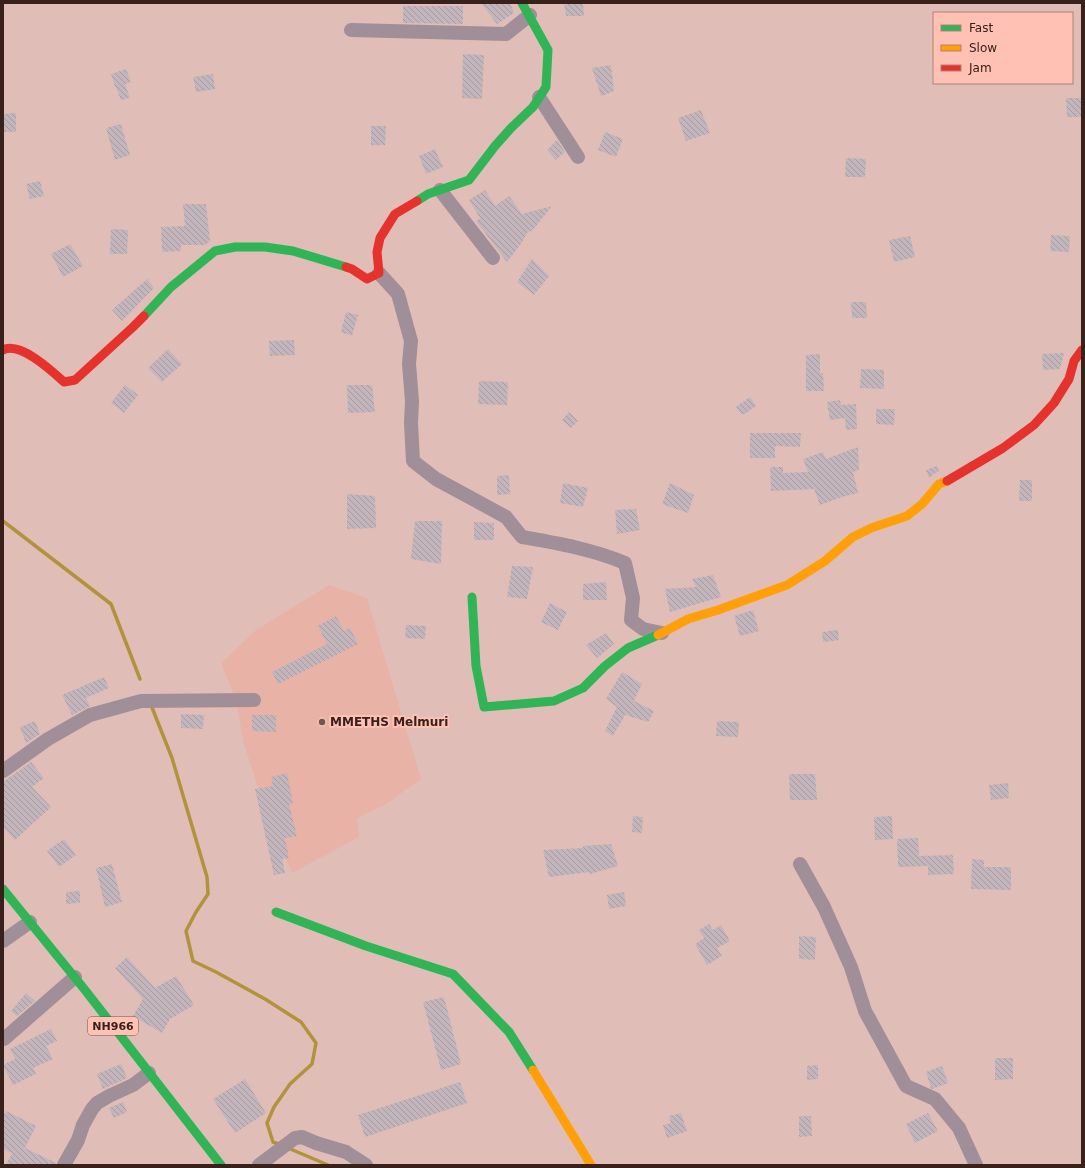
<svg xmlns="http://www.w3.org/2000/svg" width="1085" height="1168" viewBox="0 0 1085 1168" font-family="'DejaVu Sans',sans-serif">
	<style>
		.built { fill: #e8b2a7 }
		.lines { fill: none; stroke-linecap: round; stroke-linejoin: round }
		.stream { stroke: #b1933c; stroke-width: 3.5 }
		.building { fill: url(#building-back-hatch) }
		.street { stroke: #a08f98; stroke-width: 14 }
		.fast { stroke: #30b455; stroke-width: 9 }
		.slow { stroke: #ff9f0a; stroke-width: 9 }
		.jam { stroke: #e5322d; stroke-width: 9 }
		.poi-dot { fill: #735752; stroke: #ffc1b3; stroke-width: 1.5 }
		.labels { text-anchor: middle; stroke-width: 4; stroke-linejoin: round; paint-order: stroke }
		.shield { fill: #ffc1b3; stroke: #745049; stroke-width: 1 }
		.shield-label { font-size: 11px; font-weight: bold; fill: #38201b }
		.poi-label { font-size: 12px; font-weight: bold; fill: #38201b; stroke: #ffc1b3; text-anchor: start }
	</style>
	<defs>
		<pattern id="building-back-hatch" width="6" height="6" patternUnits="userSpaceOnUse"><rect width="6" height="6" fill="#c2b5bc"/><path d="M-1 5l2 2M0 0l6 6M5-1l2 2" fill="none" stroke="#a79ba1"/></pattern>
	</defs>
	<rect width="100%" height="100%" fill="#e0beb7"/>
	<path class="built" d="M329 585 367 598 421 779 383 806 357 818 359 837 292 873 267 815 244 744 236 700 221 663 256 630Z"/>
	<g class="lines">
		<g class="stream">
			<path d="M3 521 111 604 140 679"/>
			<path d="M151 705 172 758 207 877 208 894 196 912 186 931 193 961 216 972 265 999 301 1022 316 1043 312 1064 290 1084 274 1107 267 1123 273 1142 281 1145"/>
			<path d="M288 1148 328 1165"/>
		</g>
	</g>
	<g class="building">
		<path d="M481 3H510L514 13 497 24Z"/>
		<path d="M564 3H583L584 16H566Z"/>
		<path d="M403 6H463V24L403 23Z"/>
		<path d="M463 54 484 55 482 99 462 98Z"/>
		<path d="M611 65 614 91 601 96 592 68Z"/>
		<path d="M126 69 131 82 125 84 130 98 121 100 116 87H115L111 74Z"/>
		<path d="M213 74 215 89 196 92 193 77Z"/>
		<path d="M1066 98H1082V117H1067Z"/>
		<path d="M701 110 710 133 686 141 678 118Z"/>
		<path d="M16 113V132H3V114Z"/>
		<path d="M121 124 130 155 115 160 106 128Z"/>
		<path d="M371 126H386L385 145H371Z"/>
		<path d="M605 132 623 139 616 157 598 150Z"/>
		<path d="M557 140 565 152 556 160 547 150Z"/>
		<path d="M435 149 443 167 426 174 419 156Z"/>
		<path d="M846 158 866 159 865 177H845Z"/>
		<path d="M40 181 44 196 30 199 26 184Z"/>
		<path d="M485 190 495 206 509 196 522 214 552 206 532 231 528 232 520 245 507 262 476 221 480 218 469 200Z"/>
		<path d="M183 204H206L210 241 205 245H181V251L162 252 161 227 185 226Z"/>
		<path d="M111 229 128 230 127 254H110Z"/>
		<path d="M1051 235 1070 236 1069 252 1050 251Z"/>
		<path d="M910 236 915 257 894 262 889 240Z"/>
		<path d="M70 244 83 266 63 277 51 254Z"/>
		<path d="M532 259 549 276 534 295 517 282Z"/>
		<path d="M147 279 154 288 122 321 112 310Z"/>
		<path d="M851 302H866L867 318H852Z"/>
		<path d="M346 312 358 315 352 336 341 332Z"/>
		<path d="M294 340 295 355 270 356 269 341Z"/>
		<path d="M168 349 182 364 162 382 148 368Z"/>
		<path d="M1064 353 1060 369 1043 370 1042 354Z"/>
		<path d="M820 354V373H823L824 391H806V355Z"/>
		<path d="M861 369 884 370V389L860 388Z"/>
		<path d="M479 381 508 382 507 405 478 404Z"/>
		<path d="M125 385 138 395 124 413 111 403Z"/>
		<path d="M347 385H372L375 412 348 413Z"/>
		<path d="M750 397 756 406 745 414H741L736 407Z"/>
		<path d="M840 400 841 405 856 404 857 429 846 430 845 418 830 420 827 402Z"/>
		<path d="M876 409H895L894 425 876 424Z"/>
		<path d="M569 412 578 421 571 428 562 420Z"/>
		<path d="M750 433H801L800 447 775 446V458H750Z"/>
		<path d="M858 447 859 470 853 472 858 493 842 497 820 505 814 489 771 491 770 467H783V473L808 472 803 459 823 452 826 459Z"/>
		<path d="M937 466 939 471 934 474 929 478 926 470Z"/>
		<path d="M509 475 510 494 497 495V476Z"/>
		<path d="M1020 480H1032V501H1019Z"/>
		<path d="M563 483 588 488 583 507 560 503Z"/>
		<path d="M670 483 694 495 688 513 662 504Z"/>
		<path d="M347 494 375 496 376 528 347 529Z"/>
		<path d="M636 509 640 530 617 534 615 510Z"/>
		<path d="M415 521H442L441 564 411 559Z"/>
		<path d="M474 522 494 523V540H474Z"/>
		<path d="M512 566 533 567 527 599 507 597Z"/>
		<path d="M713 575 721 597 670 612 665 589 696 587 692 579Z"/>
		<path d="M606 582 607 600H583V584Z"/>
		<path d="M550 603 567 612 558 630 541 622Z"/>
		<path d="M753 610 759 631 740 636 734 616Z"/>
		<path d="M336 616 344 631 350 628 358 644 278 684 272 672 327 644 318 626Z"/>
		<path d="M406 625 426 626 425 639 405 638Z"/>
		<path d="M838 630 839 640 823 642 822 632Z"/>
		<path d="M606 633 614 644 597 658 586 645Z"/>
		<path d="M622 672 642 684 634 701 654 711 648 722 625 715 613 736 605 731 617 707 606 699Z"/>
		<path d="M104 677 109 688 86 698 90 706 72 715 62 695Z"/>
		<path d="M181 714 204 715 203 729 181 728Z"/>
		<path d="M252 715H276V732L252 731Z"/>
		<path d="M35 721 40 734 26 743 20 727Z"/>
		<path d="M717 721 739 722 738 737 716 736Z"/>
		<path d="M31 762 44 778 32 787 51 807 15 840 3 827V782Z"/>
		<path d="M287 773 293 803 289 804 297 836 285 838 289 858 282 859 285 873 274 875 255 789 273 786 271 777Z"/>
		<path d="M789 774H815L817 800H790Z"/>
		<path d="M1008 783 1009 798 991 800 989 785Z"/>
		<path d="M633 816 643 817 642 833 632 832Z"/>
		<path d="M892 816 893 839 875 840 874 817Z"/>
		<path d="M918 838 919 856 953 855 954 874 928 875V866L898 867 897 839Z"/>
		<path d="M64 839 76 855 59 867 47 851Z"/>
		<path d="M611 844 618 866 590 874 589 872 549 877 543 850 583 848V846Z"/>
		<path d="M972 859 984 860V867H1011V890L971 889Z"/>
		<path d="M112 864 122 902 105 907 96 868Z"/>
		<path d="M80 891V903L66 904V892Z"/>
		<path d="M624 892 626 906 609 909 607 895Z"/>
		<path d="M709 924 713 930 721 925 730 941 717 948 722 956 707 965 695 944 704 938 699 930Z"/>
		<path d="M799 936 816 937 815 960 799 959Z"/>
		<path d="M127 957 155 988 176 976 194 1005 170 1019 162 1033 133 1016 143 999 115 968Z"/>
		<path d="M26 993 35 1001 17 1016 11 1011Z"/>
		<path d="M444 997 461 1064 441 1070 423 1002Z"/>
		<path d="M51 1029 57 1041 46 1046 53 1059 33 1068 36 1074 13 1085 3 1065 15 1059 10 1049Z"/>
		<path d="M995 1058H1013V1079L995 1080Z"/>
		<path d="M121 1064 127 1078 103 1089 97 1074Z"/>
		<path d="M818 1065V1079L807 1080V1066Z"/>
		<path d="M942 1066 948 1083 932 1089 931 1088 926 1072Z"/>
		<path d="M245 1079 266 1113 235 1133 213 1099Z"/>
		<path d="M460 1082 467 1103 365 1137 358 1115Z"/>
		<path d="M123 1102 127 1112 114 1118 109 1108Z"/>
		<path d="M6 1111 36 1126 25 1148 56 1163V1165H6L12 1153 3 1149V1116Z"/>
		<path d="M681 1113 687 1131 667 1138 663 1125 671 1123 669 1116Z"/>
		<path d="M928 1113 938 1131 915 1143 906 1124Z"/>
		<path d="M799 1116H811L812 1136 799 1137Z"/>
	</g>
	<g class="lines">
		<g class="street">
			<path d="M351 30 506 34 530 15"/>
			<path d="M539 97 578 157"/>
			<path d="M440 190 493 258"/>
			<path d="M379 273 398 294 411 341 409 364 412 401 411 423 413 461 436 479 506 517 522 537C556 543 592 549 625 563L633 598 631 620 643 629 662 633"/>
			<path d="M3 771 48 739 90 715 141 701 254 700"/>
			<path d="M800 864 824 907 851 967 865 1011 906 1086 935 1099 959 1128 976 1165"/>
			<path d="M3 941 30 922"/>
			<path d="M4 1039 75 977"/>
			<path d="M64 1165 78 1140 83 1125 92 1109 97 1103 109 1096 133 1085 149 1073"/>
			<path d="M259 1165 295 1138 302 1137 316 1143 346 1152 366 1165"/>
		</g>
		<g class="fast">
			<path d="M417 201 428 194 469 180 495 146 511 128 533 107 546 87 548 50 522 3"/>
			<path d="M144 316 171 287 215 251 235 247H265L293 251 346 267"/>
			<path d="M472 597 476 666 484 707 554 701 583 688 605 666 628 648 658 635"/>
			<path d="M3 889 85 990 221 1165"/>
			<path d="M276 912 366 946 453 974 509 1032 533 1070"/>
		</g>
		<g class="slow">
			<path d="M658 635 688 619 718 610 787 585 825 561 853 537 871 528 907 516 922 504 939 484 947 481"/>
			<path d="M533 1070 591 1165"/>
		</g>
		<g class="jam">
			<path d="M346 267 352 269 367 279 379 273 377 252 380 238 395 214 417 201"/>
			<path d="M3 350C20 341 52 371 64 382L75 380 133 327 144 316"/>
			<path d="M947 481 1003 448 1034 425 1054 403 1069 379 1074 361 1082 350"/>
		</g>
	</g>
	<circle class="poi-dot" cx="322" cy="722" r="4"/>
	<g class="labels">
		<rect class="shield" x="88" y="1017" width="50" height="18" rx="3"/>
		<g class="shield-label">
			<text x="113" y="1030">NH966</text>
		</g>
		<g class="poi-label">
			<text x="330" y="726">MMETHS Melmuri</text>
		</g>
	</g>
	<rect width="1085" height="1168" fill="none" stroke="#38201b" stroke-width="8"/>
	<rect x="933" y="12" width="140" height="72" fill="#ffc1b3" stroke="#af8176"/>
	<rect x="941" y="25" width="20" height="6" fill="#30b455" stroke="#af8176"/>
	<text x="969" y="32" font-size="12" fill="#38201b">Fast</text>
	<rect x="941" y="45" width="20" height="6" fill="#ff9f0a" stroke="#af8176"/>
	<text x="969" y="52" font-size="12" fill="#38201b">Slow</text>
	<rect x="941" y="65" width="20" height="6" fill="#e5322d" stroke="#af8176"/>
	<text x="969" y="72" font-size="12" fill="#38201b">Jam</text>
</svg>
